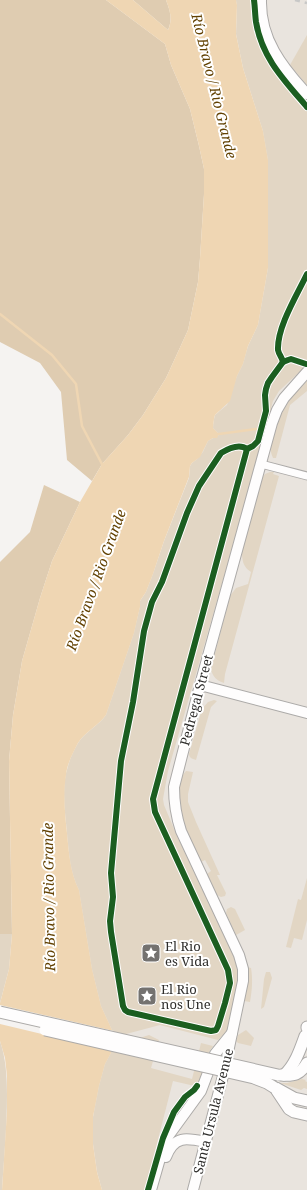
<svg xmlns="http://www.w3.org/2000/svg" width="307" height="1190" viewBox="0 0 307 1190" font-family="'Noto Serif',serif">
	<style>
		.built { fill: #e9e4de }
		.green { fill: #e2d6c4 }
		.forest { fill: #dfccb1 }
		.water { fill: #efd6b3 }
		.pier { fill: #f5f3f1 }
		.lines { fill: none; stroke-linecap: round; stroke-linejoin: round }
		.stream { stroke: #efd6b3; stroke-width: 2.5 }
		.street-casing { stroke: #acaaa8; stroke-width: 9 }
		.secondary-casing { stroke: #acaaa8; stroke-width: 12 }
		.primary-casing { stroke: #acaaa8; stroke-width: 13 }
		.street { stroke: #fefdfd; stroke-width: 7 }
		.secondary { stroke: #fefdfd; stroke-width: 10 }
		.primary { stroke: #fefdfd; stroke-width: 11 }
		.rail { stroke: #c8c8c7; stroke-width: 2.5; stroke-dasharray: 5 5; stroke-linecap: butt }
		.primary-bridge-casing { stroke: #acaaa8; stroke-width: 13; stroke-linecap: butt }
		.primary-bridge { stroke: #fefdfd; stroke-width: 11 }
		.cycleway-casing { stroke: #fff; stroke-width: 8 }
		.cycleway { stroke: #1b5e20; stroke-width: 6 }
		.labels { text-anchor: middle; stroke-width: 4; stroke-linejoin: round; paint-order: stroke }
		.street-label { font-size: 13px; fill: #2e2d2b; stroke: #fff }
		.poi-label { font-size: 13px; fill: #2e2d2b; stroke: #fff; text-anchor: start }
		.water-label { font-size: 14px; font-style: italic; fill: #624102; stroke: #fff }
	</style>
	<rect width="100%" height="100%" fill="#f5f3f1"/>
	<path class="built" d="M236 0H307V1190H102L67 833 146 592 178 506 189 478 258 325 268 268 263 131 247 79Z"/>
	<g class="green">
		<path d="M236 0H253C255 53 273 72 307 109V365L279 391 273 401 223 580 168 771 163 799 164 805 177 836 233 955C243 981 235 999 229 1026L227 1031 218 1040 160 1025 111 1038 112 1030 101 1006 92 969 79 890C70 872 69 853 67 833 65 811 61 787 68 766 70 758 74 750 78 743 85 732 98 726 106 715L134 633 140 606V601L146 592 153 574 164 541 189 478 190 466 192 463 197 459 203 452 208 441 219 435V434L213 428 214 419 215 415 227 405 237 376 243 364 248 346 258 325 268 268V160L263 131 243 68 236 34 237 5Z"/>
		<path d="M307 35V85L290 65Z"/>
		<path d="M307 381V391L290 405 276 458H273C269 449 271 445 274 437 280 412 288 399 307 381Z"/>
		<path d="M270 472H274L273 474 279 476 225 674 224 683C217 681 212 676 211 669L230 596 236 588 248 584 251 572C243 567 242 560 242 552L262 478 265 474Z"/>
		<path d="M214 700 217 701 211 707 196 760C193 759 189 758 189 754L202 709 208 702Z"/>
		<path d="M186 771 193 772 188 794V802L196 822 220 875H217L226 893 225 896 221 897 217 895 207 874 211 871 205 860 201 862C196 851 190 841 186 831 181 816 174 783 186 771Z"/>
		<path d="M307 878V920L302 940 294 938 291 948 286 947 298 899 301 900Z"/>
		<path d="M231 907 235 909 245 930 236 935 226 913 227 909Z"/>
		<path d="M0 934H12L9 969 0 1003Z"/>
		<path d="M247 967 251 968C253 979 252 991 250 1002L244 1001C247 990 250 979 247 967Z"/>
		<path d="M266 972H270L272 978 264 1007 261 1009 264 979Z"/>
		<path d="M246 1030 254 1038 251 1046 238 1043 236 1041 238 1035Z"/>
		<path d="M149 1035 159 1040 151 1068 192 1079 201 1043 213 1046 207 1055 199 1087 173 1081 145 1190H102L97 1172 93 1144V1117L99 1086 105 1064 111 1053V1047Z"/>
		<path d="M0 1041C6 1059 7 1077 7 1095 7 1127 4 1158 2 1190H0Z"/>
		<path d="M302 1079 306 1080 305 1081 307 1082V1089L304 1088 301 1090 280 1083H287Z"/>
	</g>
	<g class="forest">
		<path d="M0 0H106L165 44 171 65 190 109 199 146 204 169V194L200 258 198 282 188 330 166 378 143 415 128 435 102 464 92 481 67 460 61 392 40 363 0 342Z"/>
		<path d="M133 0H166C170 11 173 19 168 30Z"/>
		<path d="M44 485 80 502 52 561 40 598 22 661 13 715 9 761 12 934H0V562L30 532Z"/>
	</g>
	<path class="water" d="M106 0H133L168 30C173 19 170 11 166 0H236L237 5 236 34 243 68 263 131 268 160V268L258 325 248 346 243 364 237 376 230 401 215 415 214 419 213 428 219 434 217 438H213L208 441 200 457 192 463 190 466 189 477 164 541 153 574 146 592 140 601V607L134 633 106 715C98 726 85 732 78 743 73 753 67 764 66 775 63 794 65 814 67 833 69 853 70 872 79 890L92 969 101 1006 112 1030 111 1053 105 1064 99 1086 93 1117V1144L97 1172 102 1190H2L7 1111V1076L5 1058 0 1041V1003L9 969 12 934 9 761 13 715 22 661 40 598 52 561 80 502 102 464 128 435 143 415 166 378 188 330 198 282 200 258 204 194V169L199 146 190 109 171 65 165 44Z"/>
	<path class="pier" d="M0 1005 114 1031 113 1051 0 1024Z"/>
	<g class="lines">
		<g class="stream">
			<path d="M0 314 52 355 76 384 82 426 103 466"/>
			<path d="M219 434 256 429"/>
		</g>
		<defs>
			<path id="street" d="M261 464 307 476"/>
			<g id="secondary">
				<path d="M261 0C260 39 282 67 307 94"/>
				<path d="M200 685 307 713"/>
				<path d="M166 1157C174 1135 187 1138 206 1142"/>
				<path d="M151 1190 163 1148 169 1135 201 1091 215 1054 232 1033"/>
				<path d="M193 1190 223 1076 243 981V969L239 955 181 831C176 816 174 802 174 787L200 685 272 423 277 410 284 398 307 372"/>
			</g>
			<g id="primary">
				<path d="M307 1028V1027"/>
				<path d="M281 1075C294 1076 300 1075 307 1063"/>
				<path d="M284 1075C295 1065 300 1050 305 1036"/>
				<path d="M275 1088 289 1109 294 1112 307 1115"/>
				<path d="M276 1088 294 1098 307 1101"/>
			</g>
		</defs>
		<use href="#street" class="street-casing"/>
		<use href="#secondary" class="secondary-casing"/>
		<use href="#primary" class="primary-casing"/>
		<use href="#street" class="street"/>
		<use href="#secondary" class="secondary"/>
		<use href="#primary" class="primary"/>
		<path class="rail" d="M295 0 307 3"/>
		<defs>
			<g id="primary-bridge">
				<path d="M0 1012 278 1075"/>
				<path d="M45 1030 254 1078 267 1083 275 1088"/>
			</g>
		</defs>
		<use href="#primary-bridge" class="primary-bridge-casing"/>
		<use href="#primary-bridge" class="primary-bridge"/>
		<defs>
			<g id="cycleway">
				<path d="M254 0C255 7 255 15 256 22 262 58 284 80 307 107"/>
				<path d="M283 362C282 357 279 355 278 350 277 327 297 295 307 274"/>
				<path d="M247 449C239 443 229 448 221 453L199 486 187 513 162 582 152 602 144 631 133 702 121 761 111 873 113 897 110 921 111 932 123 1006 125 1010 128 1012 211 1031 216 1030 218 1026 225 1003 230 983 228 970 155 812 153 799 247 449 253 446 258 441 266 411 265 395 266 389 268 383 272 377 283 362 288 360 291 359 306 364"/>
				<path d="M148 1190 163 1138 174 1112 185 1097 194 1090 197 1086"/>
			</g>
		</defs>
		<use href="#cycleway" class="cycleway-casing"/>
		<use href="#cycleway" class="cycleway"/>
	</g>
	<defs>
		<symbol id="sight-square" viewBox="-11 -11 22 22"><rect x="-9" y="-9" width="18" height="18" rx="4" fill="#747270" stroke="#fff"/><path d="M0-6L1.8-2.2L6-1.7L2.9 1.2L3.7 5.4L0 3.3L-3.7 5.4L-2.9 1.2L-6-1.7L-1.8-2.2Z" fill="#fff"/></symbol>
	</defs>
	<g fill-rule="evenodd">
		<use href="#sight-square" x="140" y="942" width="22" height="22"/>
		<use href="#sight-square" x="136" y="985" width="22" height="22"/>
	</g>
	<g class="labels">
		<g class="street-label">
			<text transform="translate(196 700) rotate(-75)" y="5">Pedregal Street</text>
			<text transform="translate(213 1111) rotate(-76)" y="5">Santa Ursula Avenue</text>
		</g>
		<g class="poi-label">
			<text x="165" y="951">El Rio<tspan x="165" dy="15">es Vida</tspan></text>
			<text x="161" y="994">El Rio<tspan x="161" dy="15">nos Une</tspan></text>
		</g>
		<g class="water-label">
			<text transform="translate(214 86) rotate(76)" y="5">Río Bravo / Rio Grande</text>
			<text transform="translate(96 580) rotate(-70)" y="5">Río Bravo / Rio Grande</text>
			<text transform="translate(49 897) rotate(-91)" y="5">Río Bravo / Rio Grande</text>
		</g>
	</g>
</svg>
